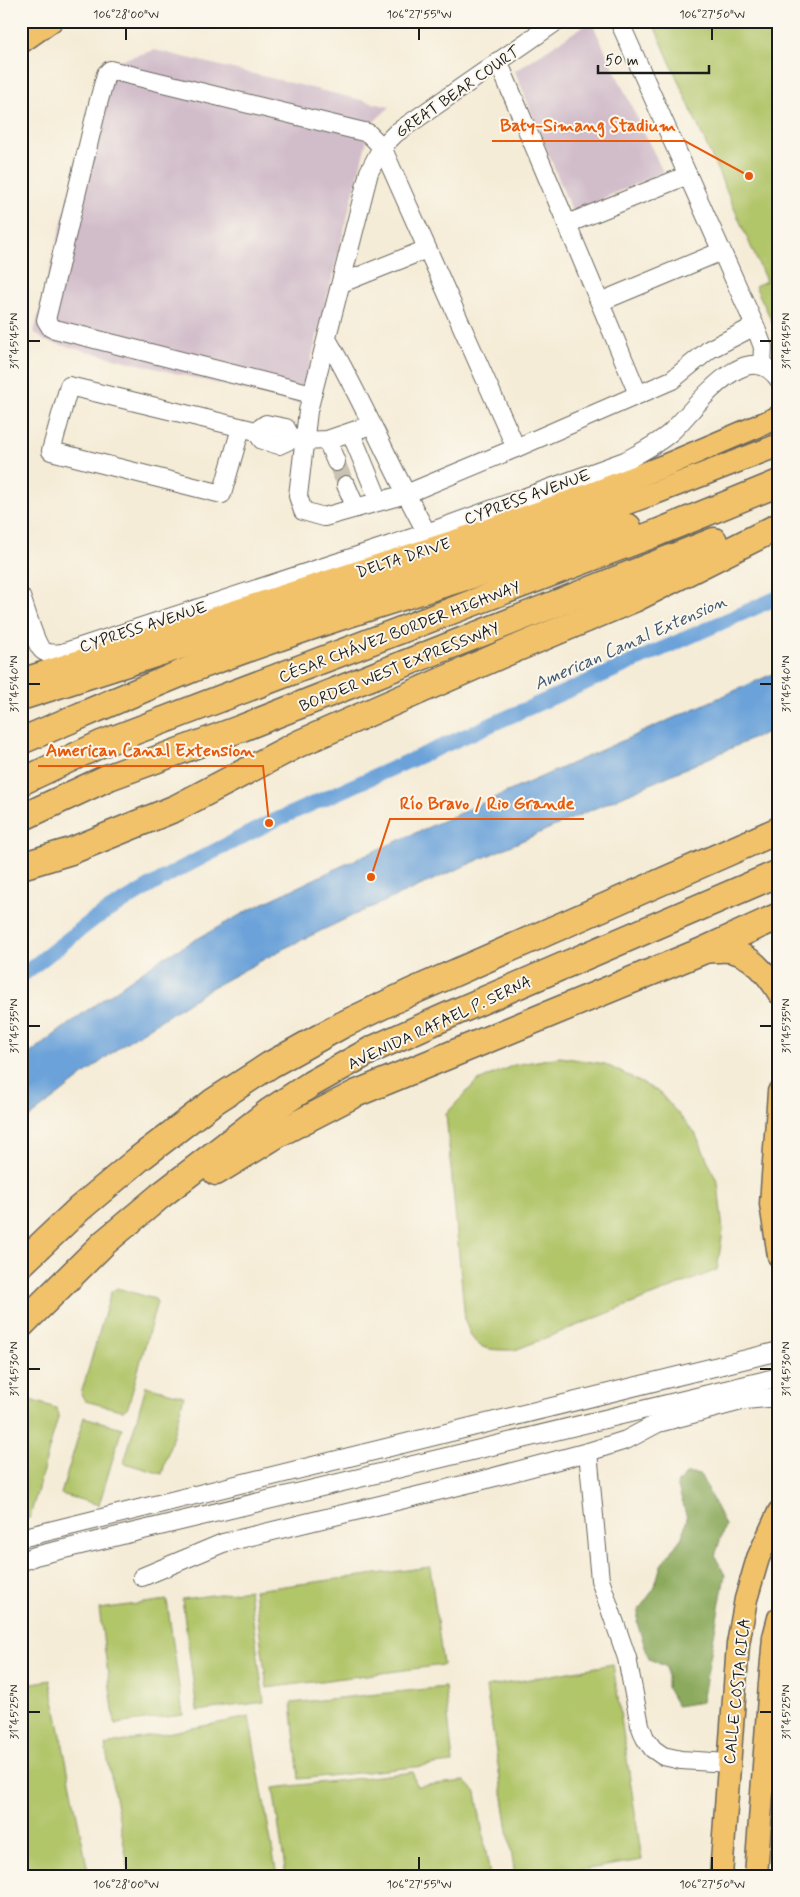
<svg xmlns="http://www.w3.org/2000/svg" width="800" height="1897" viewBox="0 0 800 1897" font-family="Mynerve,sans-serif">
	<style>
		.industrial { fill: #d1bdca }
		.green { fill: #b1c569; stroke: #667042 }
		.forest { fill: #8caa5d; stroke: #54633c }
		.water { fill: #6aa2d9; stroke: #435f7a }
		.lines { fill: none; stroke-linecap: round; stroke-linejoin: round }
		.canal { stroke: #6aa2d9; stroke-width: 15 }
		.minor-tunnel { stroke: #cac2b2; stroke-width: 18; stroke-dasharray: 18 9; stroke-linecap: butt }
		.minor-casing { stroke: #68655d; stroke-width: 20 }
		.major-casing { stroke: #68655d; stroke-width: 25 }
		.highway-casing { stroke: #68655d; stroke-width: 29 }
		.minor { stroke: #fff; stroke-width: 18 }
		.major { stroke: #f2c26a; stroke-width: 22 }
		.highway { stroke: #f2c26a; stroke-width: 26 }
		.ticks { fill: none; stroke: #1c1c1c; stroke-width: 2 }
		.labels { text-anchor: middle; stroke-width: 4; stroke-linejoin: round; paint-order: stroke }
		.street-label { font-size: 16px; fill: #1c1c1c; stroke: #fbf7ec }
		.water-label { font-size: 18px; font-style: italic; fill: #3f5871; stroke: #fbf7ec }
		.leader { fill: none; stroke: #e8590c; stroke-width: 2 }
		.callout-dot { fill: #e8590c; stroke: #fbf7ec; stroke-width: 2 }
		.callout-label { font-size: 18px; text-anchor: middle; font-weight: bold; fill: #e8590c; stroke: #fbf7ec; stroke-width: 4; stroke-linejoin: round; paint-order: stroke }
		.neatline { fill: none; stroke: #1c1c1c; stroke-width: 2 }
		.ticks-label { font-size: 12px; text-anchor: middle; fill: #1c1c1c }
	</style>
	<rect width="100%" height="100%" fill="#fbf7ec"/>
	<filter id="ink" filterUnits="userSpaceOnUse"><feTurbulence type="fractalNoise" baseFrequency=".02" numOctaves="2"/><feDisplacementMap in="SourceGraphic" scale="10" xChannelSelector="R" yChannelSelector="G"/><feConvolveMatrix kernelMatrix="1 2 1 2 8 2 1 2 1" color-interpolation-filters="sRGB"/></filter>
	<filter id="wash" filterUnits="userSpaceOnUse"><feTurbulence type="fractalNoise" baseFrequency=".0096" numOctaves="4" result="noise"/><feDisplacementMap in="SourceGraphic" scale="20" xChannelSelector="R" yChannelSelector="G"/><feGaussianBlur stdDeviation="1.12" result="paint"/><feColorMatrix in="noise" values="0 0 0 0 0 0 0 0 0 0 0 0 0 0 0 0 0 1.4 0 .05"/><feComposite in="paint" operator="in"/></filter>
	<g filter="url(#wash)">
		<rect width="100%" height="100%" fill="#f5ecd7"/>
		<g class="industrial">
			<path d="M591 21 663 172 572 212 515 71Z"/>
			<path d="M155 50 390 107 371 124 300 404 45 341 34 332 102 65Z"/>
		</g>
		<g class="green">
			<path d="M652 21H779V336L755 286 766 281Z"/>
			<path d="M560 1057 605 1064 659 1092 695 1133 718 1183 723 1231 717 1270 515 1350C485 1350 474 1351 465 1320L446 1114 476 1082 514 1065Z"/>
			<path d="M117 1288 155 1299 157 1302 128 1407 124 1410H120L85 1401 81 1394 111 1292Z"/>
			<path d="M146 1386 184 1396 162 1474 124 1463Z"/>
			<path d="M21 1397 56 1408 59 1414 30 1517 26 1520H21Z"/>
			<path d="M84 1417 122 1428 99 1505 61 1494Z"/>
			<path d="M430 1567 443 1665 267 1688 254 1590Z"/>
			<path d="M249 1590 264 1702 197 1711 182 1599Z"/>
			<path d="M167 1600 183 1715 115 1724 99 1609Z"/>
			<path d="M613 1664 642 1860 546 1876H515L486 1687Z"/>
			<path d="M50 1680 89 1876H21V1685Z"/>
			<path d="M445 1687 453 1763 299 1779 291 1703Z"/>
			<path d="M249 1717 277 1876H130L105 1745Z"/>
			<path d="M413 1772 416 1786 465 1781 476 1792 490 1876H286L273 1788Z"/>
		</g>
		<path class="forest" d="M686 1474H700L725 1525 715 1556 725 1575 702 1702 677 1706 667 1688V1667L649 1659 637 1623 639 1609 654 1589 661 1565 682 1537 687 1518 677 1484Z"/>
		<path class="water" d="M779 671V727L354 915 283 949 211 988 122 1045 21 1124V1060L86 1011 159 960 249 910 350 862Z"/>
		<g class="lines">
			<path class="canal" d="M21 976 94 919 174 872 269 823 779 597"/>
		</g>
	</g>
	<g filter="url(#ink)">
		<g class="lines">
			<path class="minor-tunnel" d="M336 462 346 485"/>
			<defs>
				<g id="minor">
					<path d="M557 21 396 133 382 147 369 172 308 411 298 496 303 511 324 517 406 494 516 448 672 380 710 349 755 326 619 21"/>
					<path d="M498 61 567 224 688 175"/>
					<path d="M567 224 638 394"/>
					<path d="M342 283 427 249"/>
					<path d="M600 302 722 251"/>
					<path d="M755 326 763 347 762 366"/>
					<path d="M327 339C364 402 391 469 427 533"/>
					<path d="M312 394 51 328 46 320 98 104 106 74 110 70 368 133 382 147 516 448"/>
					<path d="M241 428 222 494 51 451 69 386 256 431 266 424 286 428 292 439"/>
					<path d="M256 431 262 440 279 445 292 439 303 441 327 440 371 425"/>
					<path d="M351 433 379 501"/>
					<path d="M327 440 336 462"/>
					<path d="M346 485 356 508"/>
					<path d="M21 597C26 609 34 642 42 650 48 655 55 654 62 653L427 533 625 461C641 452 658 444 671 432 694 411 747 332 779 380"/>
					<path d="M588 1452 626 1440 658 1423 745 1400 779 1397"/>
					<path d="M21 1538 779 1351"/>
					<path d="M21 1562 35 1556 779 1377"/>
					<path d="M142 1577 223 1543 483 1480 588 1452 600 1580 627 1658 640 1725 645 1738 653 1749 663 1756 681 1760 729 1763"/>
				</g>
				<g id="major">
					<path d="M21 42 51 21"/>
					<path d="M21 680 471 536 578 499 664 466 779 417"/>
					<path d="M21 699 561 526 655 493 779 445"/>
					<path d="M701 952C710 952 720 950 729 951 752 954 768 975 779 993"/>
					<path d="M779 1092 771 1204 779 1256"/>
					<path d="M721 1876 738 1644 746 1599 758 1558 779 1512"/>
					<path d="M756 1876 770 1683 774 1637 779 1618"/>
				</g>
				<g id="highway">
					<path d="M21 741C78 717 135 692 192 669 335 615 482 572 628 527"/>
					<path d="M21 782 101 744 659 532 779 483"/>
					<path d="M21 818 109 777 242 728 714 541"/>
					<path d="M21 866 71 851 176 808 298 744 503 654 634 599 779 526"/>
					<path d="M216 1172 278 1134 355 1094 700 952 779 916"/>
					<path d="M21 1264 79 1209 140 1158 213 1102 270 1065 342 1025 409 993 779 830"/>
					<path d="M21 1325 105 1242 160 1196 270 1111 311 1084 373 1049 456 1012 779 873"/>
				</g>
			</defs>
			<use href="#minor" class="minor-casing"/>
			<use href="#major" class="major-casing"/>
			<use href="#highway" class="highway-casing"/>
			<use href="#minor" class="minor"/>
			<use href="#major" class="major"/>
			<use href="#highway" class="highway"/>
		</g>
	</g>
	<path class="ticks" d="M126 28V40M419 28V40M712 28V40M28 341H40M760 341H772M28 684H40M760 684H772M28 1026H40M760 1026H772M28 1369H40M760 1369H772M28 1712H40M760 1712H772M126 1857V1870M419 1857V1870M712 1857V1870"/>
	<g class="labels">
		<g class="street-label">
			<text transform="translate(457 91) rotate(-35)" y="6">GREAT BEAR COURT</text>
			<text transform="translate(527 496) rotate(-20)" y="6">CYPRESS AVENUE</text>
			<text transform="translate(403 557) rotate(-18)" y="6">DELTA DRIVE</text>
			<text transform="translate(143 626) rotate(-18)" y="6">CYPRESS AVENUE</text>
			<text transform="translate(399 631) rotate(-21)" y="6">CÉSAR CHÁVEZ BORDER HIGHWAY</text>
			<text transform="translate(399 666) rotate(-22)" y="6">BORDER WEST EXPRESSWAY</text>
			<text transform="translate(439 1022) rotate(-25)" y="6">AVENIDA RAFAEL P. SERNA</text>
			<text transform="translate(736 1691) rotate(-84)" y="6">CALLE COSTA RICA</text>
		</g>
		<g class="water-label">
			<text transform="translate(630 642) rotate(-24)" y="6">American Canal Extension</text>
		</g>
	</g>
	<path class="leader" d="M749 176L685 141H492M269 823L263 766H38M371 877L390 819H584"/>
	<g class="callout-dot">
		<circle cx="749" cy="176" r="5"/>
		<circle cx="269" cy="823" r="5"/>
		<circle cx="371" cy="877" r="5"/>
	</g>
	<g class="callout-label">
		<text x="588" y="131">Baty-Simang Stadium</text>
		<text x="150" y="756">American Canal Extension</text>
		<text x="487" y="809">Río Bravo / Rio Grande</text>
	</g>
	<rect width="800" height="1897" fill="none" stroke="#fbf7ec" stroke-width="55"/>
	<path d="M598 65v8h111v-8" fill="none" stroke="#1c1c1c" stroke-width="2.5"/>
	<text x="605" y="65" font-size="15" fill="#1c1c1c" stroke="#fbf7ec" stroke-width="4" paint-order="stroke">50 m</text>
	<rect x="28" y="28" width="744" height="1842" class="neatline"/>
	<g class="ticks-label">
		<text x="126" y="18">106°28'00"W</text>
		<text x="419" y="18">106°27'55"W</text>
		<text x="712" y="18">106°27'50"W</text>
		<text transform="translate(14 341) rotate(-90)" y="4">31°45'45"N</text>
		<text transform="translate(786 341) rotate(-90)" y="4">31°45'45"N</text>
		<text transform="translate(14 684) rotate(-90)" y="4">31°45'40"N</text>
		<text transform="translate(786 684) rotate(-90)" y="4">31°45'40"N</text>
		<text transform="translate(14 1026) rotate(-90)" y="4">31°45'35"N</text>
		<text transform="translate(786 1026) rotate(-90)" y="4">31°45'35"N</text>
		<text transform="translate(14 1369) rotate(-90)" y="4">31°45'30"N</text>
		<text transform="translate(786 1369) rotate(-90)" y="4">31°45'30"N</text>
		<text transform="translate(14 1712) rotate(-90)" y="4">31°45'25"N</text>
		<text transform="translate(786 1712) rotate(-90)" y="4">31°45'25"N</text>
		<text x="126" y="1888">106°28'00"W</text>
		<text x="419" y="1888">106°27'55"W</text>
		<text x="712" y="1888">106°27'50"W</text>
	</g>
</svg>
